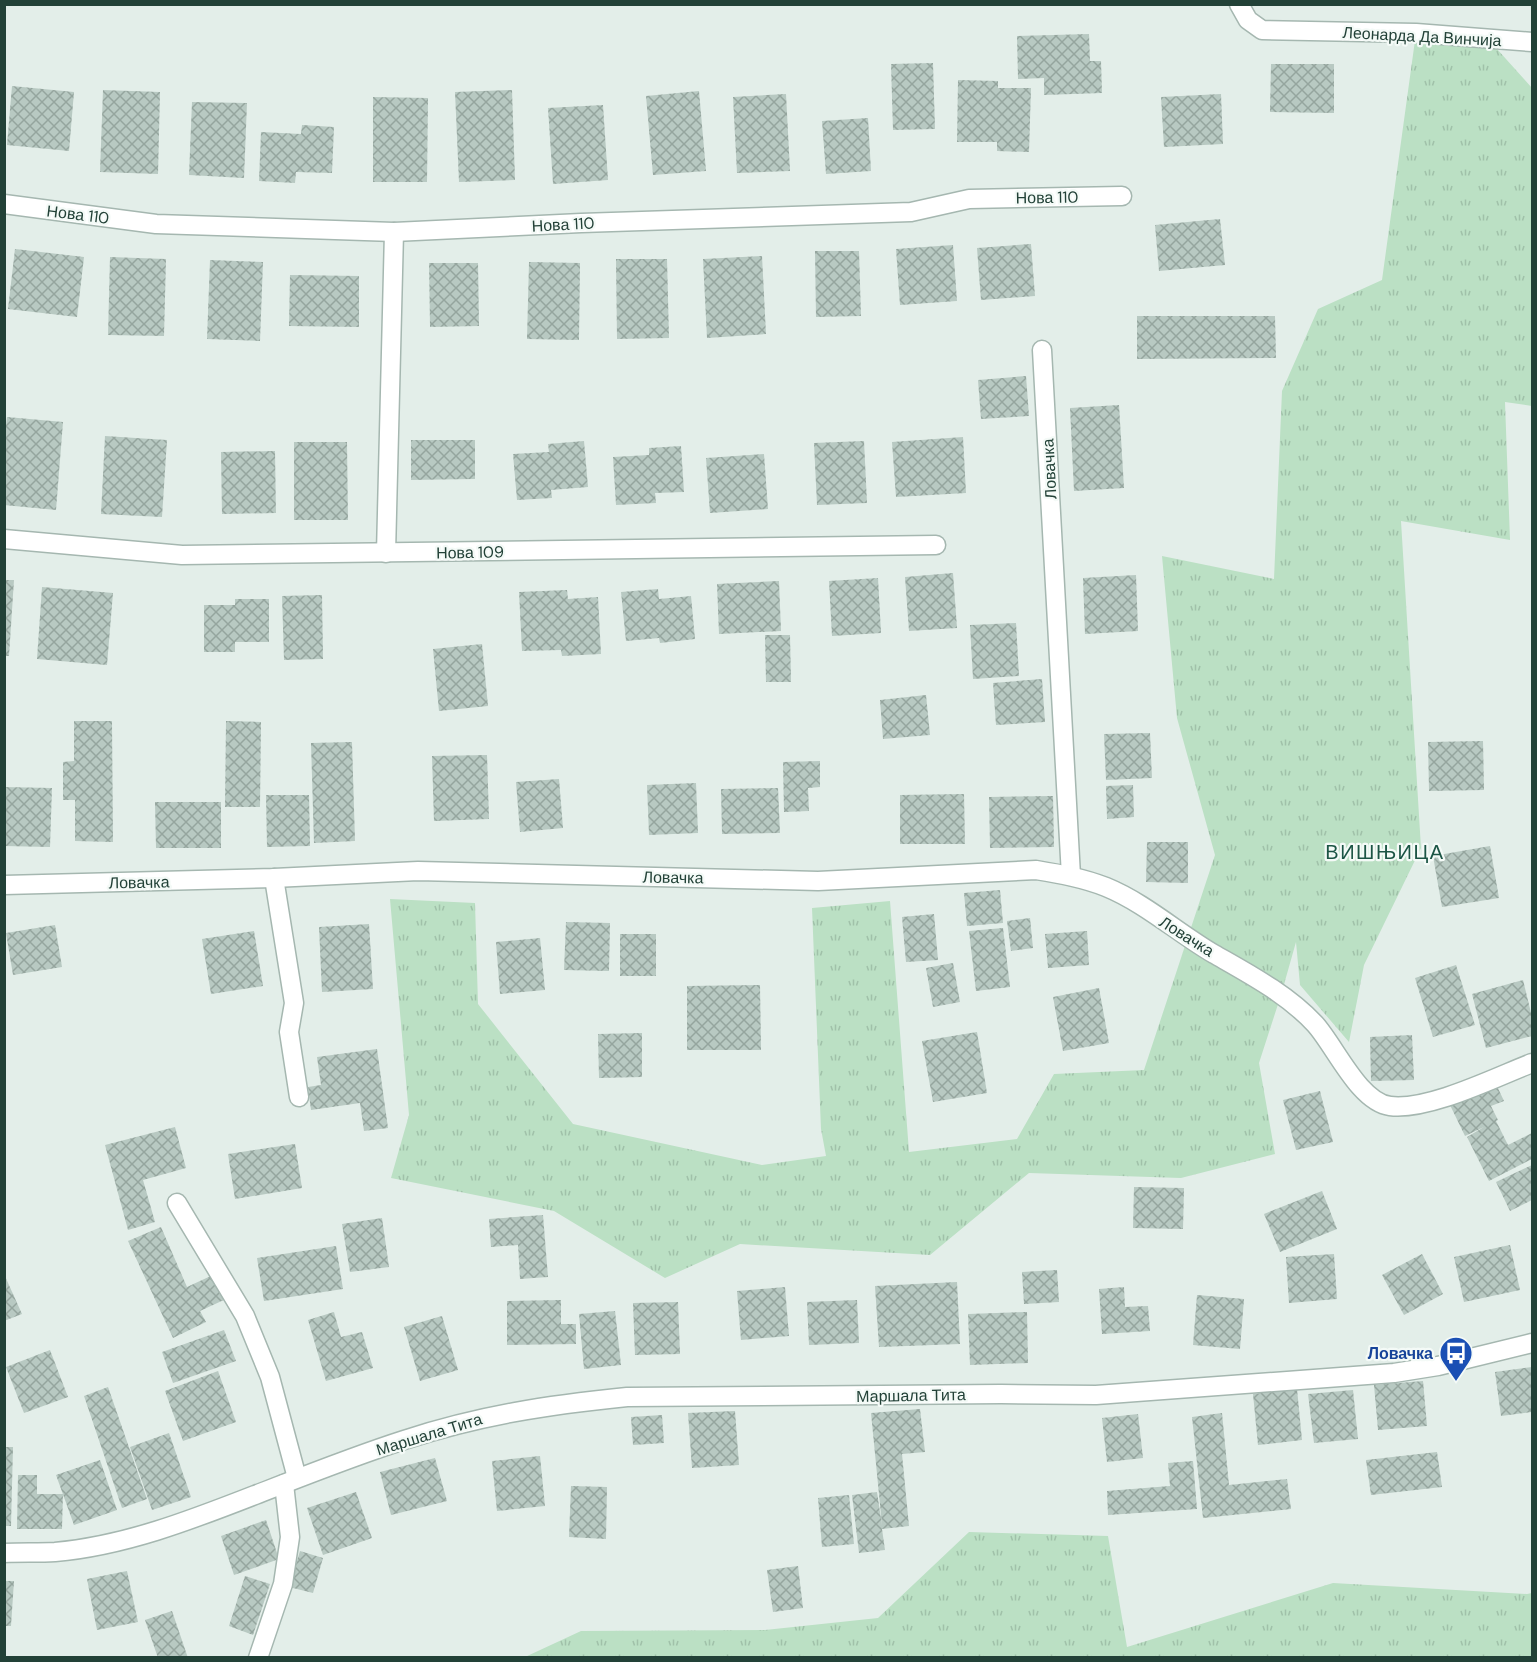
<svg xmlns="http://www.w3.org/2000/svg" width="1537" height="1662" viewBox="0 0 1537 1662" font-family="'DM Sans',sans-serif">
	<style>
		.grass { fill: url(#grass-tufts) }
		.building { fill: url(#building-cross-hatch) }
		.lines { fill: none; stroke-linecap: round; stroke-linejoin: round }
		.minor-casing { stroke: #a5b7b0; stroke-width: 21 }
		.minor { stroke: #fff; stroke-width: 18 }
		.labels { text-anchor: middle; stroke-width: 4.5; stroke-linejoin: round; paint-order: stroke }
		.street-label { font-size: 16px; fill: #224137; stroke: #f4faf7 }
		.transit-label { font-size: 16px; font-weight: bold; fill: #164399; stroke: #f4faf7; text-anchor: end }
		.quarter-label { font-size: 20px; letter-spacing: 1.5px; fill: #1c5545; stroke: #f4faf7 }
	</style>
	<defs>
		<pattern id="grass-tufts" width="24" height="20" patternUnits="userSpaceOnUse" patternTransform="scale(1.5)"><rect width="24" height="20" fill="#bbe0c4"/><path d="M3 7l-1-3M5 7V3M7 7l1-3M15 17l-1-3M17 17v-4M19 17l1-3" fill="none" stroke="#a0c1a9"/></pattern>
		<pattern id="building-cross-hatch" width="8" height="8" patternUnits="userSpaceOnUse" patternTransform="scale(1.5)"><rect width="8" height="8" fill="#b8c9c2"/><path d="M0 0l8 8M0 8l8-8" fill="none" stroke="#95a59e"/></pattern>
	</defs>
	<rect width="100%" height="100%" fill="#e3eee9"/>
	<g class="grass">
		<path d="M1416 33 1488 39 1532 88V406L1505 402 1510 540 1401 521 1421 848 1364 965 1349 1042 1300 985 1296 942 1281 995 1259 1063 1275 1154 1181 1178 1029 1173 930 1255 740 1244 665 1278 554 1211 391 1178 409 1115 390 899 475 903 478 1004 573 1124 762 1165 826 1156 821 1129 812 908 890 901 909 1152 1017 1139 1054 1074 1144 1070 1215 855 1177 718 1162 556 1274 579 1282 391 1318 309 1382 280Z"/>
		<path d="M969 1532 1108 1536 1127 1647 1333 1583 1527 1594 1532 1593V1657H525L581 1631 765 1630 878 1618Z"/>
	</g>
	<g class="building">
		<path d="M1089 34 1090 61H1101L1102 93 1044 95V78L1018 79 1017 36Z"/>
		<path d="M933 63 935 129 893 130 891 64Z"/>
		<path d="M1271 64H1334V113L1270 112Z"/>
		<path d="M958 80 998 81V88H1031L1029 152 997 151V142H957Z"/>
		<path d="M12 86 74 92 69 151 7 145Z"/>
		<path d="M103 90 160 92 158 174 100 172Z"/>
		<path d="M512 90 515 180 459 182 455 92Z"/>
		<path d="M699 91 706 171 653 175 646 96Z"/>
		<path d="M786 94 790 171 737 173 733 97Z"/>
		<path d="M1221 94 1223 144 1164 147 1161 97Z"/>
		<path d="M373 97 428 98 427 182H373Z"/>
		<path d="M192 102 247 103 244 178 189 175Z"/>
		<path d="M603 105 608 180 553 184 548 108Z"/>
		<path d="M868 118 871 171 826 174 822 121Z"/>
		<path d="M302 125 334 127 332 173 296 172 295 183 259 181 261 132 301 134Z"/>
		<path d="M1220 219 1225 265 1159 271 1155 225Z"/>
		<path d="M1031 244 1035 296 981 300 977 248Z"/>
		<path d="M953 245 957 301 900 305 896 249Z"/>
		<path d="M15 249 84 257 77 317 8 309Z"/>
		<path d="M815 251H859L861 316 816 317Z"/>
		<path d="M762 256 766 334 707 338 703 259Z"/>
		<path d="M110 257 166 259 164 336 108 335Z"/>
		<path d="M616 259H667L669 338 617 339Z"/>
		<path d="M210 260 263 262 260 341 207 339Z"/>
		<path d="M529 262 580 263 579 340 527 339Z"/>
		<path d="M429 263H478L479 326 430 327Z"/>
		<path d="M290 275 359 276V327L289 326Z"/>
		<path d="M1137 316H1275L1276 358 1137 359Z"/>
		<path d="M1026 376 1029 416 981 419 978 380Z"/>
		<path d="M1119 405 1124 488 1074 491 1070 408Z"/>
		<path d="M7 417 63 422 56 510 4 505V442Z"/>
		<path d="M105 436 167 440 162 517 101 514Z"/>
		<path d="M963 437 966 493 896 497 892 442Z"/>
		<path d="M411 440H475V479L411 480Z"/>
		<path d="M584 441 588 487 551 490 552 498 517 500 513 454 549 452 548 444Z"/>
		<path d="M864 441 867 503 817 505 814 443Z"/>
		<path d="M294 442H347L348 520H294Z"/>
		<path d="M681 446 684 492 655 493 656 503 616 505 613 457 649 455V448Z"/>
		<path d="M275 451 276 513 222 514 221 452Z"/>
		<path d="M764 454 768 509 710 513 706 458Z"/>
		<path d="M953 573 957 628 909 631 905 577Z"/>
		<path d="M1136 575 1138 631 1085 634 1083 578Z"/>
		<path d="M878 578 881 633 832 636 829 581Z"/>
		<path d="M4 580H14L9 656H4Z"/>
		<path d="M779 581 781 631 719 634 717 584Z"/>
		<path d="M42 587 113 593 107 665 37 659Z"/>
		<path d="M658 589 659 599 691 596 695 639 660 643 659 638 626 641 621 592Z"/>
		<path d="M567 590 568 599 598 597 601 654 562 656 561 650 522 651 519 592Z"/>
		<path d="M322 595 323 659 284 660 282 596Z"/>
		<path d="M235 599H269V642H235V652H204V605H235Z"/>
		<path d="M1016 623 1019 676 973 679 970 625Z"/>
		<path d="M765 635H790L791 682H766Z"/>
		<path d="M482 644 488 706 439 711 433 649Z"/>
		<path d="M1042 679 1045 722 996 725 993 683Z"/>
		<path d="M926 695 930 735 883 739 880 700Z"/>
		<path d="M74 721H112L113 842 75 841V800H63V762L74 761Z"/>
		<path d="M226 721 261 722 260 807H225Z"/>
		<path d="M1150 733 1152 778 1106 780 1104 734Z"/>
		<path d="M1483 741 1484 790 1429 791 1428 742Z"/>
		<path d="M352 742 355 841 314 843 311 743Z"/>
		<path d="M487 755 489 819 434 821 432 756Z"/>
		<path d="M820 761V787L808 788 809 811 784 812 783 762Z"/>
		<path d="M559 779 563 828 520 832 516 782Z"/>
		<path d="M696 783 698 833 649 835 647 785Z"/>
		<path d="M1133 785 1134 817 1107 819 1106 786Z"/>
		<path d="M4 787 52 788 50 847 4 846Z"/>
		<path d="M778 788 780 833 722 834 721 789Z"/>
		<path d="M964 794 965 844H900V795Z"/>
		<path d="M266 795H309L310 846 267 847Z"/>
		<path d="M1053 796 1054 847 990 848 989 797Z"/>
		<path d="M155 802H221V848H156Z"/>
		<path d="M1147 842H1188V883L1146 882Z"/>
		<path d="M1490 846 1499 898 1442 907 1433 856Z"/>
		<path d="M1000 890 1003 923 967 926 964 893Z"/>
		<path d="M934 914 938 960 906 962 902 917Z"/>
		<path d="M1030 918 1033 948 1011 951 1007 921Z"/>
		<path d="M566 922 610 923 609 971 564 970Z"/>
		<path d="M369 924 373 989 322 992 319 927Z"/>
		<path d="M55 925 62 967 13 975 6 933Z"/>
		<path d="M1003 928 1010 987 976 991 969 931Z"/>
		<path d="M254 931 263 986 211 994 202 939Z"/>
		<path d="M1087 931 1089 965 1048 968 1045 934Z"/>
		<rect x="620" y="934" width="36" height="42"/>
		<path d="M540 938 545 990 500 994 496 942Z"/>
		<path d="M953 963 960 1002 933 1007 926 968Z"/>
		<path d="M1456 965 1475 1025 1433 1037 1415 978Z"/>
		<path d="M1523 980 1532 1017V1036L1486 1048 1472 994Z"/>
		<path d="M760 985 761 1050H687V986Z"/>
		<path d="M1099 988 1109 1043 1063 1051 1053 997Z"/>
		<path d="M977 1032 987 1093 933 1102 922 1041Z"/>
		<path d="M642 1033V1077L599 1078 598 1034Z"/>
		<path d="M1412 1035 1414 1080 1371 1081 1370 1037Z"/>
		<path d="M377 1049 388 1128 364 1131 360 1103 311 1110 308 1087 321 1085 317 1057Z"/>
		<path d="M1496 1084 1504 1101 1491 1106 1498 1120 1496 1121 1508 1145 1532 1133V1159L1489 1181 1467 1137 1484 1127 1465 1136 1450 1105Z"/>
		<path d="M1320 1091 1333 1142 1296 1150 1283 1100Z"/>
		<path d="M175 1127 186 1168 143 1180 155 1222 128 1230 105 1145Z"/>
		<path d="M295 1144 302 1188 235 1199 228 1154Z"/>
		<path d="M1532 1165V1200L1510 1211 1496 1182Z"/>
		<path d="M1134 1187 1184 1188 1183 1229 1133 1228Z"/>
		<path d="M1322 1191 1337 1229 1280 1252 1264 1214Z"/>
		<path d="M543 1215 548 1277 520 1279 518 1245 491 1247 489 1219Z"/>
		<path d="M382 1218 389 1267 350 1272 342 1224Z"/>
		<path d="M161 1227 187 1287 215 1274 226 1299 200 1311 206 1322 173 1338 128 1241Z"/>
		<path d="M1510 1245 1520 1290 1464 1302 1454 1257Z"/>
		<path d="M336 1246 343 1289 264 1301 257 1258Z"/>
		<path d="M1334 1254 1337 1299 1289 1303 1286 1257Z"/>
		<path d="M1422 1254 1443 1294 1404 1315 1382 1275Z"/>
		<path d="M1057 1270 1059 1302 1024 1304 1022 1272Z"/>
		<path d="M4 1274 22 1314 4 1321Z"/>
		<path d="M957 1282 960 1344 879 1347 875 1286Z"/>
		<path d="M785 1287 789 1336 741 1340 737 1291Z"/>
		<path d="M1124 1287 1125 1307 1148 1306 1150 1331 1102 1334 1099 1289Z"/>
		<path d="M1197 1295 1244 1299 1240 1349 1193 1345Z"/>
		<path d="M561 1300V1324H576V1344L507 1345V1301Z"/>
		<path d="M857 1300 859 1343 809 1345 807 1302Z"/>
		<path d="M678 1302 680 1354 635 1355 633 1303Z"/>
		<path d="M615 1311 621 1365 584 1369 579 1314Z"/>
		<path d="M334 1312 341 1337 362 1332 373 1368 326 1381 308 1320Z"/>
		<path d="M1027 1312 1028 1363 970 1365 968 1314Z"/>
		<path d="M442 1316 458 1370 420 1381 404 1327Z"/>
		<path d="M224 1330 236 1361 173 1383 162 1352Z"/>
		<path d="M50 1350 68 1397 24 1413 6 1367Z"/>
		<path d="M1532 1367V1412L1501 1416 1495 1372Z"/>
		<path d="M218 1371 236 1422 183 1441 165 1391Z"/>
		<path d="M1423 1381 1427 1426 1378 1430 1374 1385Z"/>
		<path d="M108 1387 147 1499 122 1508 84 1396Z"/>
		<path d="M1297 1389 1302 1440 1258 1445 1253 1394Z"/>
		<path d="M1353 1390 1358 1439 1314 1443 1308 1394Z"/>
		<path d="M920 1409 925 1452 902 1454 909 1526 882 1529 885 1550 859 1553 852 1495 877 1492 882 1525 871 1413Z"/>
		<path d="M735 1411 739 1465 692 1468 688 1413Z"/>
		<path d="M1222 1413 1229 1485 1287 1479 1291 1509 1203 1518 1192 1417Z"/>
		<path d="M1138 1414 1143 1458 1107 1462 1102 1418Z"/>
		<path d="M662 1415 664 1443 633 1445 631 1417Z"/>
		<path d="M169 1433 191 1497 152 1510 130 1447Z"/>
		<path d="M5 1447H13L11 1526H5Z"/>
		<path d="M1437 1452 1442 1487 1371 1495 1366 1460Z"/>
		<path d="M540 1456 545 1506 497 1511 492 1461Z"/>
		<path d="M435 1458 447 1501 391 1515 380 1472Z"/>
		<path d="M100 1460 117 1510 74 1525 56 1475Z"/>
		<path d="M1193 1461 1197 1509 1108 1515 1107 1491 1170 1486 1168 1463Z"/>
		<path d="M18 1475H37V1494H63L62 1529H17Z"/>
		<path d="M571 1486 607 1487 606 1539 569 1537Z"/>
		<path d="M356 1492 372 1538 323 1555 307 1508Z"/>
		<path d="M849 1495 854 1544 822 1547 818 1498Z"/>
		<path d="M266 1520 279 1559 234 1575 221 1536Z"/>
		<path d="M300 1551 323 1558 313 1593 289 1587Z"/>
		<path d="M798 1566 803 1608 773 1612 767 1570Z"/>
		<path d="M127 1571 138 1622 97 1630 87 1579Z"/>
		<path d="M245 1576 270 1584 253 1635 229 1626Z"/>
		<path d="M4 1581H14L11 1626H4Z"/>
		<path d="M172 1611 188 1658H158L145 1620Z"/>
	</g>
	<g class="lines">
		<defs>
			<g id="minor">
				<path d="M1239 4 1248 20 1262 30 1416 33 1532 42"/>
				<path d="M4 204 156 224 394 232 581 223 911 212 969 199 1122 196"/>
				<path d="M1042 350 1071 876"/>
				<path d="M4 539 182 555 936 545"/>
				<path d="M386 553 394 232"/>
				<path d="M274 878 294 1003 289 1032 299 1097"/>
				<path d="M4 885 274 878 418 871 818 881 1036 870C1060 874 1083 878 1106 887 1145 903 1178 933 1214 954 1249 974 1287 994 1315 1024 1335 1046 1359 1102 1390 1106 1428 1111 1496 1077 1532 1063"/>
				<path d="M177 1203 245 1316 270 1377 297 1478"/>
				<path d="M4 1553C21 1552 38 1553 55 1552 124 1546 191 1520 255 1495 304 1476 354 1456 404 1440 481 1415 548 1405 627 1397L1001 1394 1096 1395 1394 1373 1438 1366 1532 1343"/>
				<path d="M258 1658 283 1584 290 1537 284 1484"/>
			</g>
		</defs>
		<use href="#minor" class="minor-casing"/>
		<use href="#minor" class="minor"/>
	</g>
	<defs>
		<symbol id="bus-pin" viewBox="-11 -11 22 30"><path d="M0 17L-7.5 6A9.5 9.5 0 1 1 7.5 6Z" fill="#1a4fb4" stroke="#f4faf7"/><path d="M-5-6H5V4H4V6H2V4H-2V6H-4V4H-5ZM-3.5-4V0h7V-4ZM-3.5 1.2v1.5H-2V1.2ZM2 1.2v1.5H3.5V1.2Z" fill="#fff"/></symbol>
	</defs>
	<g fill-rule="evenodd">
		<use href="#bus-pin" x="1437" y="1334" width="38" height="52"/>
	</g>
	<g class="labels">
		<g class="street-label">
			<text transform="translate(1422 36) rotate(3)" y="6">Леонарда Да Винчија</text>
			<text transform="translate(1047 197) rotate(-1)" y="6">Нова 110</text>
			<text transform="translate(78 214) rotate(7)" y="6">Нова 110</text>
			<text transform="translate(563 224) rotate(-3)" y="6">Нова 110</text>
			<text transform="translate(1049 469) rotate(-93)" y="6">Ловачка</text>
			<text transform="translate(470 552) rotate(-1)" y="6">Нова 109</text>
			<text transform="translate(673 877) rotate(1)" y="6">Ловачка</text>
			<text transform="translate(139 882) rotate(-1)" y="6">Ловачка</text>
			<text transform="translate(1187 936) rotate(32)" y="6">Ловачка</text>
			<text transform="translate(911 1395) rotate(-1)" y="6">Маршала Тита</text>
			<text transform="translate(429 1434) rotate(-17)" y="6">Маршала Тита</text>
		</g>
		<g class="transit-label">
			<text x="1433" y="1359">Ловачка</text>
		</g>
		<g class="quarter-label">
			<text x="1385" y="859">ВИШЊИЦА</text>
		</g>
	</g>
	<rect width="1537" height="1662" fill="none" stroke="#224137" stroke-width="12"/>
</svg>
